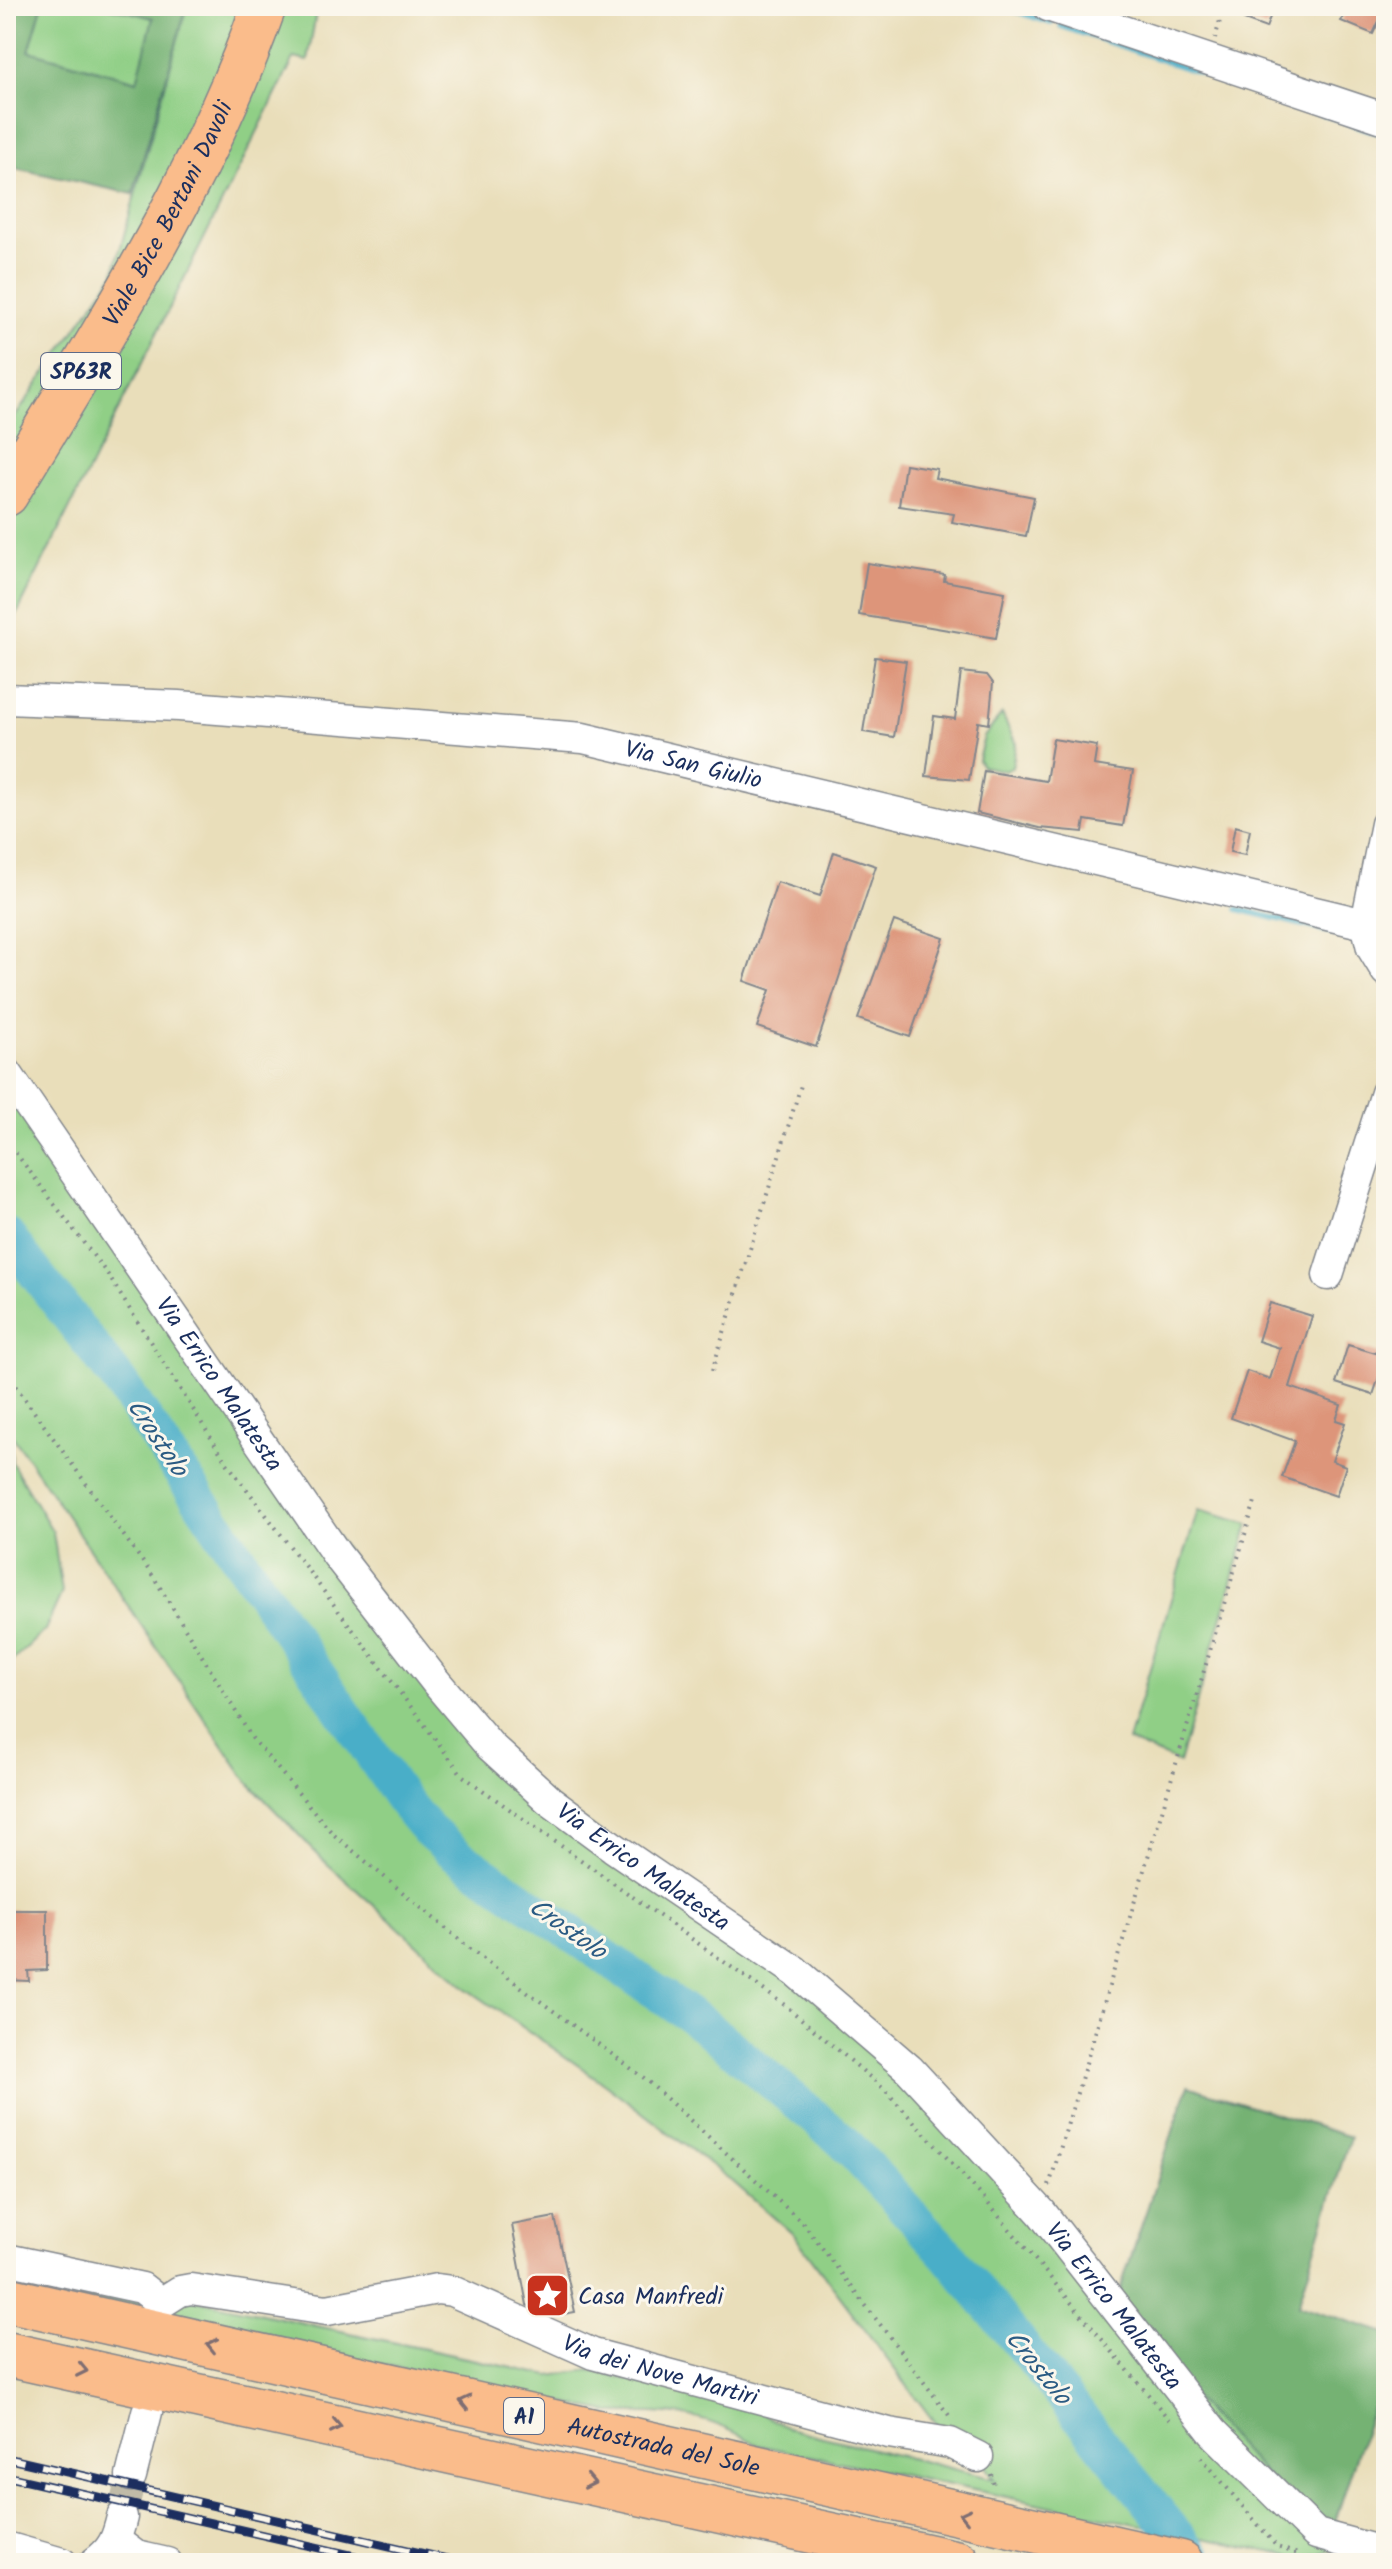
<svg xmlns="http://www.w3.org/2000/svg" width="1392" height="2569" viewBox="0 0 1392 2569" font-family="Kalam,sans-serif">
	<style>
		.green { fill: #90cf86; stroke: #567f72; stroke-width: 2 }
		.forest { fill: #74b273; stroke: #487068; stroke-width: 2 }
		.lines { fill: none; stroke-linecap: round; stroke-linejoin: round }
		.stream { stroke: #48aec8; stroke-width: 6 }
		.river { stroke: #48aec8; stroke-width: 36 }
		.building { fill: #dd957a }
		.minor-tunnel { stroke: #c0bba8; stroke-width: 30; stroke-dasharray: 30 15; stroke-linecap: butt }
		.minor-casing { stroke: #82868c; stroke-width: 33 }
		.highway-casing { stroke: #82868c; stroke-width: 47 }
		.path { stroke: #82868c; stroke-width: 4; stroke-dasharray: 2 6; stroke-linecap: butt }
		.minor { stroke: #fff; stroke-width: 30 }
		.highway { stroke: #fabc8b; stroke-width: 44 }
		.rail-casing { stroke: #1b2f5e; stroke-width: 9 }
		.rail { stroke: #fbf7ec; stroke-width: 6; stroke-dasharray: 18; stroke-linecap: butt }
		.oneway { stroke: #7f6e72 }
		.labels { text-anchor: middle; stroke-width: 6; stroke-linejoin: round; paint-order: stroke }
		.shield { fill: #fbf7ec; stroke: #5e6b89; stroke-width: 2 }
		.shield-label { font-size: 22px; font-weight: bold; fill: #1b2f5e }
		.street-label { font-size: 24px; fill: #1b2f5e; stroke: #fbf7ec }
		.poi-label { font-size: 24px; fill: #1b2f5e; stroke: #fbf7ec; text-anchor: start }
		.water-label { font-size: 26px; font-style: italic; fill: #2b5b83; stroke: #fbf7ec }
	</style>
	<rect width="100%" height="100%" fill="#fbf7ec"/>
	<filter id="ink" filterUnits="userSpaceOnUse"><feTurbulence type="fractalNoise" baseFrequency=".0125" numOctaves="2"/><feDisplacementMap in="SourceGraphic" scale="16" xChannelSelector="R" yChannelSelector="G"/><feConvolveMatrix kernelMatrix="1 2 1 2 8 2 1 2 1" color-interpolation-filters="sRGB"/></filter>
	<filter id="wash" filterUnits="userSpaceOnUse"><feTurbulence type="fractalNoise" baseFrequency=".006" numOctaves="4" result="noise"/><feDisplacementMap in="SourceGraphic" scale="32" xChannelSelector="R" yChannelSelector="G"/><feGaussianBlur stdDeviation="1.8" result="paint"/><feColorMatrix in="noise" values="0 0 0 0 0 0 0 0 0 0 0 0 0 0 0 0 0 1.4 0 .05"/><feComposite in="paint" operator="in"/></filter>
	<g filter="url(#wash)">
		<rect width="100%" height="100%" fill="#e9deba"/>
		<g class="green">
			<path d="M42 6H106L154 18 138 81 29 51Z"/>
			<path d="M187 6H244L210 91 136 247 6 460V430L113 275Z"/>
			<path d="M281 6H317L308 61 294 58 6 636V520L137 310Z"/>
			<path d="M1002 714 1016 744 1012 767 1006 771 982 766 978 760 984 737Z"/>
			<path d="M6 1075 491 1752 870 2036 1339 2547 1304 2559 758 2445C705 2413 672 2412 611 2413L6 2284V2259L550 2376 589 2370 759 2411 787 2428 994 2479 978 2457 950 2443 794 2235 732 2181 605 2084 466 1988 322 1859 248 1782 9 1431 12 1463 53 1532 62 1592 45 1630 6 1667Z"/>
			<path d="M1198 1510 1249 1524 1179 1763 1128 1741Z"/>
		</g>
		<g class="forest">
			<path d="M6 6H42L29 51 137 81 153 18 106 6H187L133 194 6 166Z"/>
			<path d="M1188 2086 1350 2137 1298 2305 1386 2333V2365L1328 2543 1113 2311Z"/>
		</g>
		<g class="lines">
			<g class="stream">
				<path d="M1001 6 1051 23"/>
				<path d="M1061 26 1386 135"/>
				<path d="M1238 909 1359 939"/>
			</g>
			<path class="river" d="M6 1235 119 1381 402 1799 427 1829 456 1854 704 2025 843 2141 947 2254 1199 2563"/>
		</g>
		<g id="blocks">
			<g class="building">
				<path d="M1249 6H1274L1266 28 1244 20Z"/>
				<path d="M1348 6H1386L1373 34 1341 21Z"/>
				<path d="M905 464 937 469 935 478 1034 497 1026 536 952 522 954 514 899 506Z"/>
				<path d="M867 563 945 575 944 581 1005 592 996 638 859 615Z"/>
				<path d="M875 657 906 661 894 737 863 732Z"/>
				<path d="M961 672 987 675 993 683 989 724 978 722 969 780 926 776 934 716 955 719Z"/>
				<path d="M1053 739 1097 746 1094 765 1133 771 1123 826 1085 820 1083 832 1040 828 977 813 984 771 1046 781Z"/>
				<path d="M1235 826 1250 830 1245 855 1230 852Z"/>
				<path d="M834 852 876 866 816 1047 757 1027 770 990 744 981 777 882 820 896Z"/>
				<path d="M894 921 944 938 910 1037 858 1019Z"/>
				<path d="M1270 1303 1312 1316 1290 1387 1341 1405 1336 1420 1345 1423 1332 1461 1346 1466 1336 1496 1282 1477 1295 1441 1231 1418 1247 1371 1270 1379 1280 1348 1258 1341Z"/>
				<path d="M1348 1345 1386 1356 1373 1395 1336 1383Z"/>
				<path d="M6 1910H47V1970L28 1971 29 1981 6 1980Z"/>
				<path d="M555 2217 575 2312 552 2316 527 2305 512 2225Z"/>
			</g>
		</g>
	</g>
	<g filter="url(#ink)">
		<use href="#blocks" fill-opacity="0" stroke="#82868c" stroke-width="2"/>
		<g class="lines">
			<path class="minor-tunnel" d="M122 2517 131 2476"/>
			<defs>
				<g id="minor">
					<path d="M1048 6 1386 119"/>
					<path id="s1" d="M6 699 179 706 583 738 1386 929"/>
					<path d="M1386 824 1366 923 1372 948 1386 971"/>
					<path id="s2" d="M6 1072 337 1555 436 1682 490 1746 549 1800 613 1847 795 1971 909 2069 1041 2212 1213 2432 1316 2534 1386 2553"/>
					<path d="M1328 1275 1386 1093"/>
					<path d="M6 2259 142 2288 161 2303"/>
					<path id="s3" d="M161 2303 180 2291 191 2289 327 2310 437 2289 452 2291 593 2354 889 2433 950 2443 978 2457"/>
					<path d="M131 2476 147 2412"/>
					<path d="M116 2541 136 2556 167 2563"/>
					<path d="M6 2547 62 2563"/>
					<path d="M94 2563C113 2550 117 2538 122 2517"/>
				</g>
				<g id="highway">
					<path id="s4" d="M6 494C101 337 203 180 264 6"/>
					<path id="s5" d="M6 2299 1181 2563"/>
					<path d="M6 2354 958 2563"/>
				</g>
			</defs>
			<use href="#minor" class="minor-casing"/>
			<use href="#highway" class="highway-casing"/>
			<g class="path">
				<path d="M1215 39 1224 6"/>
				<path d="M6 1140 108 1275 227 1463 463 1776 786 2006 884 2089 981 2195 1172 2423"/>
				<path d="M712 1371 802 1082"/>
				<path d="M6 1373 153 1576 252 1738 333 1834 474 1952 644 2078 804 2224 951 2418"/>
				<path d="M1049 2186 1256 1498"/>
				<path d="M1201 2457 1277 2547 1301 2555"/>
				<path d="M991 2474 995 2489"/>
			</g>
			<use href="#minor" class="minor"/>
			<use href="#highway" class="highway"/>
			<defs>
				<g id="rail">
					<path d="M6 2458 464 2563"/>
					<path d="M6 2476 385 2563"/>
				</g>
			</defs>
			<use href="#rail" class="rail-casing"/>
			<use href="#rail" class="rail"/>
		</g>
		<defs><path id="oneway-chevron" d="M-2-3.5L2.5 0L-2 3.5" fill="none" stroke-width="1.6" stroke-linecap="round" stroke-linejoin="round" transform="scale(2)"/></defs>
		<g class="oneway">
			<use href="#oneway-chevron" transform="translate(212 2345) rotate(-167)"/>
			<use href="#oneway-chevron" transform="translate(82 2370) rotate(12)"/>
			<use href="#oneway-chevron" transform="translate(465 2402) rotate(-167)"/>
			<use href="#oneway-chevron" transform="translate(336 2426) rotate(12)"/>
			<use href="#oneway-chevron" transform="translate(590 2482) rotate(12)"/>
			<use href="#oneway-chevron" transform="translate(965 2515) rotate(-167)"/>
		</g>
	</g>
	<defs>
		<symbol id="sight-square" viewBox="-11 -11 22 22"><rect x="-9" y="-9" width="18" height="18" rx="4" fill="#c8321e" stroke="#fbf7ec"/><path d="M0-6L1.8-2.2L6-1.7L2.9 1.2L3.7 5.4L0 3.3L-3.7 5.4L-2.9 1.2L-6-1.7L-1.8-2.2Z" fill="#fff"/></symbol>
	</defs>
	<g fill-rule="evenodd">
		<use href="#sight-square" x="522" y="2270" width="51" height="51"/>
	</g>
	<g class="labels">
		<g class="shield">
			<rect x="41" y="353" width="80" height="36" rx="6"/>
			<rect x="504" y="2398" width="40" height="36" rx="6"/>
		</g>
		<g class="shield-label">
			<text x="81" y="379">SP63R</text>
			<text x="524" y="2424">A1</text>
		</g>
		<g class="street-label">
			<text dy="8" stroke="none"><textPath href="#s4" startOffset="324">Viale Bice Bertani Davoli</textPath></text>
			<text dy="8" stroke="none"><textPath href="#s1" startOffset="692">Via San Giulio</textPath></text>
			<text dy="8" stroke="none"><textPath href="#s2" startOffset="378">Via Errico Malatesta</textPath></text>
			<text dy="8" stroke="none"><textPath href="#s2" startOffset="1026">Via Errico Malatesta</textPath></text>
			<text dy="8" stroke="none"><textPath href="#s2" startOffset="1674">Via Errico Malatesta</textPath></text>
			<text dy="8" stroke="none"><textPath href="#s3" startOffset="522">Via dei Nove Martiri</textPath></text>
			<text dy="8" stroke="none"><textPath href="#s5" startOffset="674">Autostrada del Sole</textPath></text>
		</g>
		<g class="poi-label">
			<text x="578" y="2304">Casa Manfredi</text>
		</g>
		<g class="water-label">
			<text transform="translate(158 1437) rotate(56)" y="9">Crostolo</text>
			<text transform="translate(568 1928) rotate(35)" y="9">Crostolo</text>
			<text transform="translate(1039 2367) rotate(51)" y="9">Crostolo</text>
		</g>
	</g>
	<rect width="1392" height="2569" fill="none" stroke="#fbf7ec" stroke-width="32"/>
</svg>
